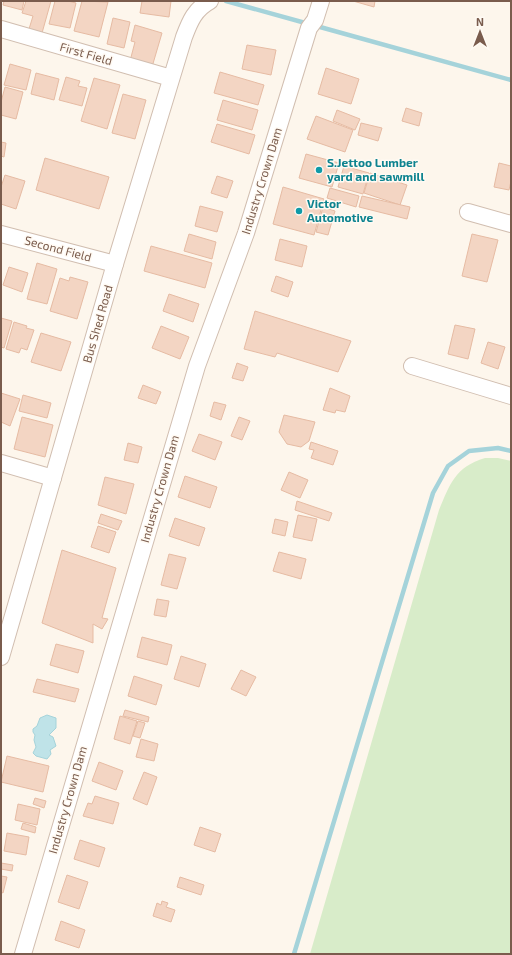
<svg xmlns="http://www.w3.org/2000/svg" width="512" height="955" viewBox="0 0 512 955" font-family="'Exo 2',sans-serif">
	<style>
		.green { fill: #d8ecc9 }
		.water { fill: #bfe3e8; stroke: #a5d3da }
		.lines { fill: none; stroke-linecap: round; stroke-linejoin: round }
		.stream { stroke: #a5d3da; stroke-width: 4.5 }
		.building { fill: #f3d5c3; stroke: #e6bba3 }
		.minor-casing { stroke: #d1beb0; stroke-width: 18 }
		.minor { stroke: #fff; stroke-width: 16 }
		.culture-dot { fill: #0f9aa8; stroke: #fffaf3; stroke-width: 1.5 }
		.labels { text-anchor: middle; stroke-width: 3; stroke-linejoin: round; paint-order: stroke }
		.street-label { font-size: 12px; fill: #7a5c4d; stroke: #fffaf3 }
		.culture-label { font-size: 12px; font-weight: bold; fill: #0d838f; stroke: #fffaf3; text-anchor: start }
	</style>
	<rect width="100%" height="100%" fill="#fdf6ec"/>
	<path class="green" d="M485 458H498L511 461V954H310L439 510C450 484 455 467 485 458Z"/>
	<path class="water" d="M47 715 56 718V728L49 735 53 737 56 746 50 750 51 754 47 759 36 756 33 753 36 747 34 740 35 735 33 732V729L37 726 40 718Z"/>
	<g class="lines">
		<g class="stream">
			<path d="M226 1 309 24"/>
			<path d="M320 27 511 80"/>
			<path d="M294 954 433 493 448 466 469 451 498 448 511 451"/>
		</g>
	</g>
	<g class="building">
		<path d="M4 1H24L22 10 3 5Z"/>
		<path d="M26 1H51L42 33 29 29 33 16 22 13Z"/>
		<path d="M55 1H68L76 3 70 28 49 24Z"/>
		<path d="M82 1 108 2 99 37 74 31Z"/>
		<path d="M142 1H171L169 17 140 13Z"/>
		<path d="M353 1H375L374 7Z"/>
		<path d="M113 18 130 22 124 48 107 44Z"/>
		<path d="M135 25 162 33 152 67 130 61 135 42 131 41Z"/>
		<path d="M247 45 276 50 271 75 242 69Z"/>
		<path d="M10 64 31 70 26 90 4 85Z"/>
		<path d="M326 68 359 79 351 104 318 94Z"/>
		<path d="M220 72 264 85 258 105 214 93Z"/>
		<path d="M36 73 59 79 54 100 31 94Z"/>
		<path d="M66 77 80 81 78 86 87 88 82 106 59 100Z"/>
		<path d="M94 78 120 85 107 129 81 121Z"/>
		<path d="M5 87 23 92 16 119 1 115V102Z"/>
		<path d="M123 94 146 100 135 139 112 133Z"/>
		<path d="M223 100 258 110 252 130 217 120Z"/>
		<path d="M406 108 422 113 419 126 402 121Z"/>
		<path d="M337 110 360 119 355 130 333 121Z"/>
		<path d="M316 116 353 130 345 152 307 139Z"/>
		<path d="M361 123 382 128 378 141 358 135Z"/>
		<path d="M217 124 255 135 249 154 211 142Z"/>
		<path d="M1 142 6 143 4 157 1 156Z"/>
		<path d="M306 154 339 163 332 187 299 178Z"/>
		<path d="M45 158 109 177 99 209 36 190Z"/>
		<path d="M499 163 511 166V181L509 190 494 187Z"/>
		<path d="M344 166 369 173 363 194 338 187Z"/>
		<path d="M370 173 407 185 400 205 364 193Z"/>
		<path d="M5 175 25 181 16 209 1 204V187Z"/>
		<path d="M217 176 233 181 227 198 211 193Z"/>
		<path d="M283 187 324 199 314 235 273 224Z"/>
		<path d="M330 188 359 196 356 207 327 198Z"/>
		<path d="M362 196 410 207 407 219 359 207Z"/>
		<path d="M200 206 223 212 217 232 195 226Z"/>
		<path d="M323 207 335 211 328 235 316 232Z"/>
		<path d="M189 234 216 242 212 259 184 251Z"/>
		<path d="M472 234 498 240 487 282 462 276Z"/>
		<path d="M280 239 307 246 302 267 275 260Z"/>
		<path d="M151 246 212 263 205 288 144 271Z"/>
		<path d="M37 263 57 269 47 304 27 299Z"/>
		<path d="M9 267 28 273 22 292 3 285Z"/>
		<path d="M276 276 293 282 288 297 271 291Z"/>
		<path d="M70 277 88 282 77 319 50 311 60 278 69 281Z"/>
		<path d="M169 294 199 304 193 322 163 311Z"/>
		<path d="M255 311 351 341 338 372 277 353 275 357 244 349Z"/>
		<path d="M1 318 12 321 4 348 1 347Z"/>
		<path d="M14 322 27 326 26 328 34 330 27 350 21 348 19 353 6 349Z"/>
		<path d="M455 325 475 329 468 359 448 354Z"/>
		<path d="M161 326 189 337 180 359 152 348Z"/>
		<path d="M41 333 71 342 61 371 31 362Z"/>
		<path d="M488 342 505 347 498 369 481 363Z"/>
		<path d="M237 363 248 367 243 381 232 378Z"/>
		<path d="M143 385 161 392 156 404 138 398Z"/>
		<path d="M330 388 350 396 345 412 336 410 335 413 323 410Z"/>
		<path d="M1 393 20 399 10 426 1 422Z"/>
		<path d="M23 395 51 403 47 418 19 411Z"/>
		<path d="M214 402 226 405 221 420 210 416Z"/>
		<path d="M284 415 315 422 309 441 301 447 287 444 279 432Z"/>
		<path d="M22 417 53 425 45 457 14 449Z"/>
		<path d="M239 417 250 421 242 440 231 436Z"/>
		<path d="M199 434 222 442 215 460 192 451Z"/>
		<path d="M311 442 338 451 333 465 311 458 314 450 309 449Z"/>
		<path d="M128 443 142 447 138 463 124 460Z"/>
		<path d="M289 472 308 480 300 498 281 490Z"/>
		<path d="M185 476 217 487 210 508 178 497Z"/>
		<path d="M105 477 134 484 126 514 98 505Z"/>
		<path d="M297 501 332 513 329 521 295 510Z"/>
		<path d="M101 514 122 521 118 530 98 523Z"/>
		<path d="M298 515 317 519 312 541 293 537Z"/>
		<path d="M175 518 205 528 199 546 169 536Z"/>
		<path d="M275 519 288 522 285 536 272 533Z"/>
		<path d="M98 526 116 532 109 553 91 547Z"/>
		<path d="M62 550 116 568 102 618 108 619 102 629 93 624V643L42 623Z"/>
		<path d="M279 552 306 559 301 579 273 571Z"/>
		<path d="M169 554 186 558 177 589 161 585Z"/>
		<path d="M157 599 169 601 166 617 154 615Z"/>
		<path d="M142 637 172 645 167 665 137 657Z"/>
		<path d="M56 644 84 651 78 673 50 665Z"/>
		<path d="M181 656 206 664 199 687 174 679Z"/>
		<path d="M241 670 256 677 246 696 231 689Z"/>
		<path d="M134 676 162 685 156 705 128 696Z"/>
		<path d="M37 679 79 689 75 702 33 692Z"/>
		<path d="M125 710 149 717 148 722 123 716Z"/>
		<path d="M120 716 137 721 130 744 114 739Z"/>
		<path d="M138 721 145 723 140 738 133 736Z"/>
		<path d="M141 739 158 744 154 761 136 757Z"/>
		<path d="M7 756 49 766 43 792 1 782Z"/>
		<path d="M99 762 123 771 116 790 92 781Z"/>
		<path d="M144 772 157 777 147 805 133 799Z"/>
		<path d="M95 796 119 803 113 824 83 816 88 803 92 804Z"/>
		<path d="M35 798 46 801 44 808 33 804Z"/>
		<path d="M18 804 40 809 37 825 15 820Z"/>
		<path d="M23 823 36 827 35 833 21 829Z"/>
		<path d="M200 827 221 834 215 852 194 845Z"/>
		<path d="M7 833 29 837 26 855 4 851Z"/>
		<path d="M80 840 105 848 99 867 74 859Z"/>
		<path d="M1 863 13 865 12 871 1 869Z"/>
		<path d="M67 875 88 882 79 909 58 902Z"/>
		<path d="M1 876 7 877 3 893 1 892Z"/>
		<path d="M180 877 204 885 201 895 177 887Z"/>
		<path d="M162 901 168 903 166 907 175 910 171 922 153 916 157 903 161 905Z"/>
		<path d="M61 921 85 930 79 948 55 940Z"/>
	</g>
	<g class="lines">
		<defs>
			<g id="minor">
				<path d="M1 29 171 78"/>
				<path d="M468 212 511 224"/>
				<path d="M1 234 115 264"/>
				<path d="M412 366 511 396"/>
				<path d="M1 463 53 478"/>
				<path d="M1 657 115 264 184 37C190 21 195 9 210 1"/>
				<path d="M23 954 197 366 246 233 309 28 315 20 321 1"/>
			</g>
		</defs>
		<use href="#minor" class="minor-casing"/>
		<use href="#minor" class="minor"/>
	</g>
	<g class="culture-dot">
		<circle cx="319" cy="170" r="4"/>
		<circle cx="299" cy="211" r="4"/>
	</g>
	<g class="labels">
		<g class="street-label">
			<text transform="translate(86 54) rotate(16)" y="4">First Field</text>
			<text transform="translate(262 181) rotate(-73)" y="4">Industry Crown Dam</text>
			<text transform="translate(58 249) rotate(15)" y="4">Second Field</text>
			<text transform="translate(98 324) rotate(-74)" y="4">Bus Shed Road</text>
			<text transform="translate(160 489) rotate(-74)" y="4">Industry Crown Dam</text>
			<text transform="translate(68 800) rotate(-74)" y="4">Industry Crown Dam</text>
		</g>
		<g class="culture-label">
			<text x="327" y="167">S.Jettoo Lumber<tspan x="327" dy="14">yard and sawmill</tspan></text>
			<text x="307" y="208">Victor<tspan x="307" dy="14">Automotive</tspan></text>
		</g>
	</g>
	<rect width="512" height="955" fill="none" stroke="#7a5c4d" stroke-width="4"/>
	<g transform="translate(480 32)" stroke="#fffaf3" stroke-width="3" paint-order="stroke">
	<path d="M0-3L7 15L0 10L-7 15Z" fill="#7a5c4d"/>
	<text y="-6" font-size="11" font-weight="bold" text-anchor="middle" fill="#7a5c4d">N</text>
	</g>
</svg>
